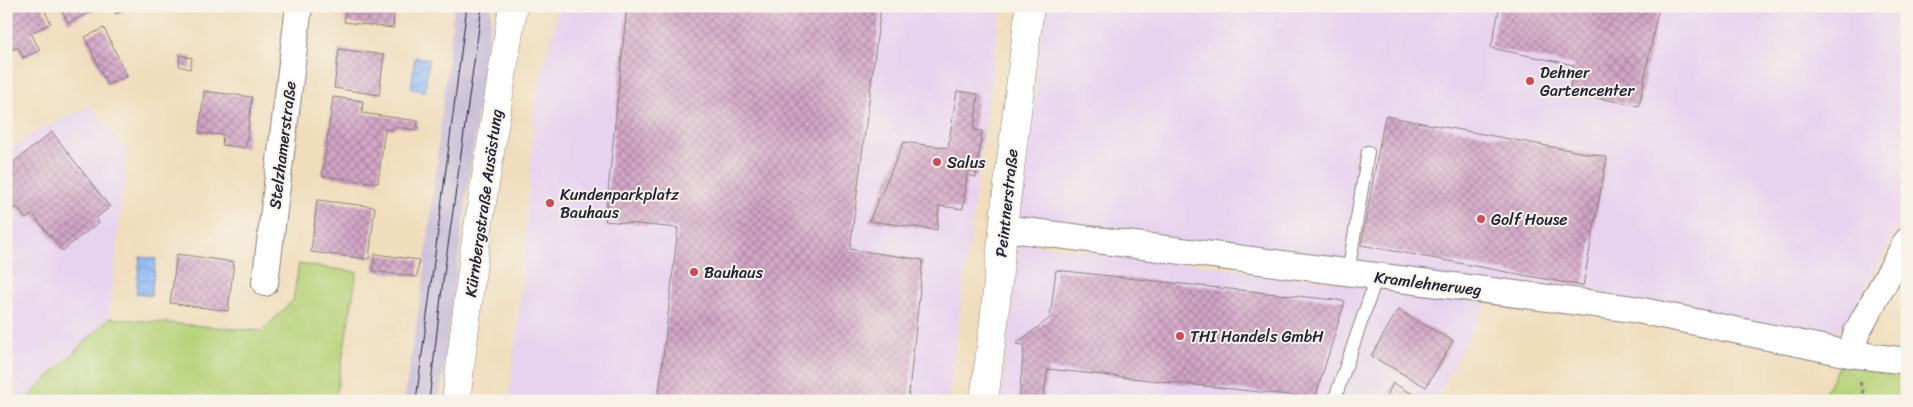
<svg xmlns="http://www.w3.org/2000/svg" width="1913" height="407" viewBox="0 0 1913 407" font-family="Sriracha,sans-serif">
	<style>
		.built { fill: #e7d2ef }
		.railway { fill: #c8bfd8 }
		.grass { fill: #b6d278; stroke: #6c7a5a }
		.water { fill: url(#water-waves); stroke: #566e98 }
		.building { fill: url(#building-cross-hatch) }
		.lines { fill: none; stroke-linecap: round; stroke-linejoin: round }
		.service-casing { stroke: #89807c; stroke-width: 14 }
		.minor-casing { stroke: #89807c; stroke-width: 28 }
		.tertiary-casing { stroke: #89807c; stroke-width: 29 }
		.secondary-casing { stroke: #89807c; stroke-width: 29 }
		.path { stroke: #89807c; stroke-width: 3; stroke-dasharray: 4 4; stroke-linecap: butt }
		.service { stroke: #fff; stroke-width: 12 }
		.minor { stroke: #fff; stroke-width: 26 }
		.tertiary { stroke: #fff; stroke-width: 28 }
		.secondary { stroke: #fff; stroke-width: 28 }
		.tram { stroke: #22223b; stroke-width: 1 }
		.poi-dot { fill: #d1495b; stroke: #f7f3e8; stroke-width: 2 }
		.labels { text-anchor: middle; stroke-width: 4; stroke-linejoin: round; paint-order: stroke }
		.poi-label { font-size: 16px; fill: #22223b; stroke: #f7f3e8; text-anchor: start }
		.street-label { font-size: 16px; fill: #22223b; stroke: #f7f3e8 }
	</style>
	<defs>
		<pattern id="water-waves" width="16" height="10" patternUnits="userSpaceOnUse" patternTransform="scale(1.25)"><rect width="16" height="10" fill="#8ab9f5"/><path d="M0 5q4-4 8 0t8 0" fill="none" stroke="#7096c8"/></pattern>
		<pattern id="building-cross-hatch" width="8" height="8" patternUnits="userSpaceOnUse" patternTransform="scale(1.25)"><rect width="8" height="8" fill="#d2a5c6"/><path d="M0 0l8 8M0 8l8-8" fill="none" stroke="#aa86a2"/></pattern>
	</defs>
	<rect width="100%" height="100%" fill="#f7f3e8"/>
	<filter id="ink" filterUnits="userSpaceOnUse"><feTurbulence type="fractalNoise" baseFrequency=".02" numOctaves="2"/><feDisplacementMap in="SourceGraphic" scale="10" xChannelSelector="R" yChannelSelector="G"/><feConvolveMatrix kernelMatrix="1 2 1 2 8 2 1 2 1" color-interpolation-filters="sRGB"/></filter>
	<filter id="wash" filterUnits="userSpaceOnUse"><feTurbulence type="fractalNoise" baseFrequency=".0096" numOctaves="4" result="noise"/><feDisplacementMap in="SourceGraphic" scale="20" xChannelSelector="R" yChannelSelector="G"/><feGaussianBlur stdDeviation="1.12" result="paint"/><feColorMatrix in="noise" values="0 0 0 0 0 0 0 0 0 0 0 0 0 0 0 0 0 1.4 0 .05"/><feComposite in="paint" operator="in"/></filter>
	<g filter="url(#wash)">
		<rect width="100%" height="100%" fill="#f0ddbc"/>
		<g class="built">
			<path d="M560 6H1001L948 401H509L519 314 536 95Z"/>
			<path d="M1046 6H1907V211L1845 323 1836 331 1822 337 1019 218 1039 49Z"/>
			<path d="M90 106 127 152 109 318 23 401 6 383V154L33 133Z"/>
			<path d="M1020 243 1325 280 1490 298 1435 401H1000Z"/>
		</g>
		<path class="railway" d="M454 6H492L439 401H404L423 282Z"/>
		<g class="grass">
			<path d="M299 264 357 272 335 401H24L109 318 262 331 293 300Z"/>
			<path d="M1842 361 1907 371V401H1820Z"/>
		</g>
		<g class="water">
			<path d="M415 57 429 59 425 91 411 89Z"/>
			<path d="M140 257 156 259 151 296 136 294Z"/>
		</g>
		<g id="blocks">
			<g class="building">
				<path d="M14 6H42L51 23 31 33 40 50 23 58 18 47 6 53V10Z"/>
				<path d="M60 6H103L68 23Z"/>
				<path d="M113 6H134L116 14Z"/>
				<path d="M346 6H395L393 28 344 22Z"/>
				<path d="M627 6H881L850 249 923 260 908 401H658L678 228 605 221Z"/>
				<path d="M1500 6H1659L1639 106 1569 92 1574 65 1491 48Z"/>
				<path d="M104 28 127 76 107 85 85 37Z"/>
				<path d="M339 49 384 55 379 95 334 88Z"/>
				<path d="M180 55 192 58 190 69 179 66Z"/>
				<path d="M204 91 252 97 246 148 222 145 223 135 199 133Z"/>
				<path d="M957 91 978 94 974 130 982 131 976 177 967 175 963 209 939 206 937 230 869 221 904 142 948 148Z"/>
				<path d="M333 97 363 101 362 113 418 121 417 130 395 127 394 130 385 129 378 183 322 176Z"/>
				<path d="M1385 116 1607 157 1583 286 1361 245Z"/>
				<path d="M52 132 110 207 96 218 99 222 62 251 33 214 26 219 17 207 6 215V168Z"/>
				<path d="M317 200 375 207 369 259 311 252Z"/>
				<path d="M177 254 234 262 228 311 170 303Z"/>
				<path d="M375 254 419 260 417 277 373 271Z"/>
				<path d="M1056 270 1201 286 1345 301 1315 398 1048 369 1043 401H1019L1024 345 1016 344 1050 318Z"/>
				<path d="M1398 310 1453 341 1426 387 1371 356Z"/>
				<path d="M1393 383 1425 401H1384Z"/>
			</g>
		</g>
	</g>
	<g filter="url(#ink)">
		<use href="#blocks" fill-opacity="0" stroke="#89807c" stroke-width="1"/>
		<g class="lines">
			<defs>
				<g id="service">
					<path d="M1348 273 1368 152"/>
					<path d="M1334 401 1377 276"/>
				</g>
				<g id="minor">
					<path d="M1003 228 1633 309 1850 354 1907 361"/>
					<path d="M265 283 299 6"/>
					<path d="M1850 354 1857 332 1907 241"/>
				</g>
				<path id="tertiary" d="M984 401 994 322 1005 210 1030 6"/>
				<path id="secondary" d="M456 401 474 253 513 6"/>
			</defs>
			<use href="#service" class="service-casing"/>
			<use href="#minor" class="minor-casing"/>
			<use href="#tertiary" class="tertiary-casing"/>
			<use href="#secondary" class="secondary-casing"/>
			<path class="path" d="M1860 382 1866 401"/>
			<use href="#service" class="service"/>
			<use href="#minor" class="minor"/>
			<use href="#tertiary" class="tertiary"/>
			<use href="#secondary" class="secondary"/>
			<g class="tram">
				<path d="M416 401 467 6"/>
				<path d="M429 401 442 288 482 6"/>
			</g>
		</g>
	</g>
	<g class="poi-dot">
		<circle cx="1530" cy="81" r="5"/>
		<circle cx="937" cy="162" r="5"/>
		<circle cx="550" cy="203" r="5"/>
		<circle cx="1481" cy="219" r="5"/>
		<circle cx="694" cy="272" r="5"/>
		<circle cx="1180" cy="336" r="5"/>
	</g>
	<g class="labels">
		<g class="poi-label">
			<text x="1540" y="78">Dehner<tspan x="1540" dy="18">Gartencenter</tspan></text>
			<text x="947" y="168">Salus</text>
			<text x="560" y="200">Kundenparkplatz<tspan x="560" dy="18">Bauhaus</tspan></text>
			<text x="1491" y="225">Golf House</text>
			<text x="704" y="278">Bauhaus</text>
			<text x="1190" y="342">THI Handels GmbH</text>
		</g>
		<g class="street-label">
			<text transform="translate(282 145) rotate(-83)" y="6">Stelzhamerstraße</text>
			<text transform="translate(483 203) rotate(-82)" y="6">Kürnbergstraße Ausästung</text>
			<text transform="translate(1006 203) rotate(-84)" y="6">Peintnerstraße</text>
			<text transform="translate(1428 283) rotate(7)" y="6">Kramlehnerweg</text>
		</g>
	</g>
	<rect width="1913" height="407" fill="none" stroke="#f7f3e8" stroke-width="25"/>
</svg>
